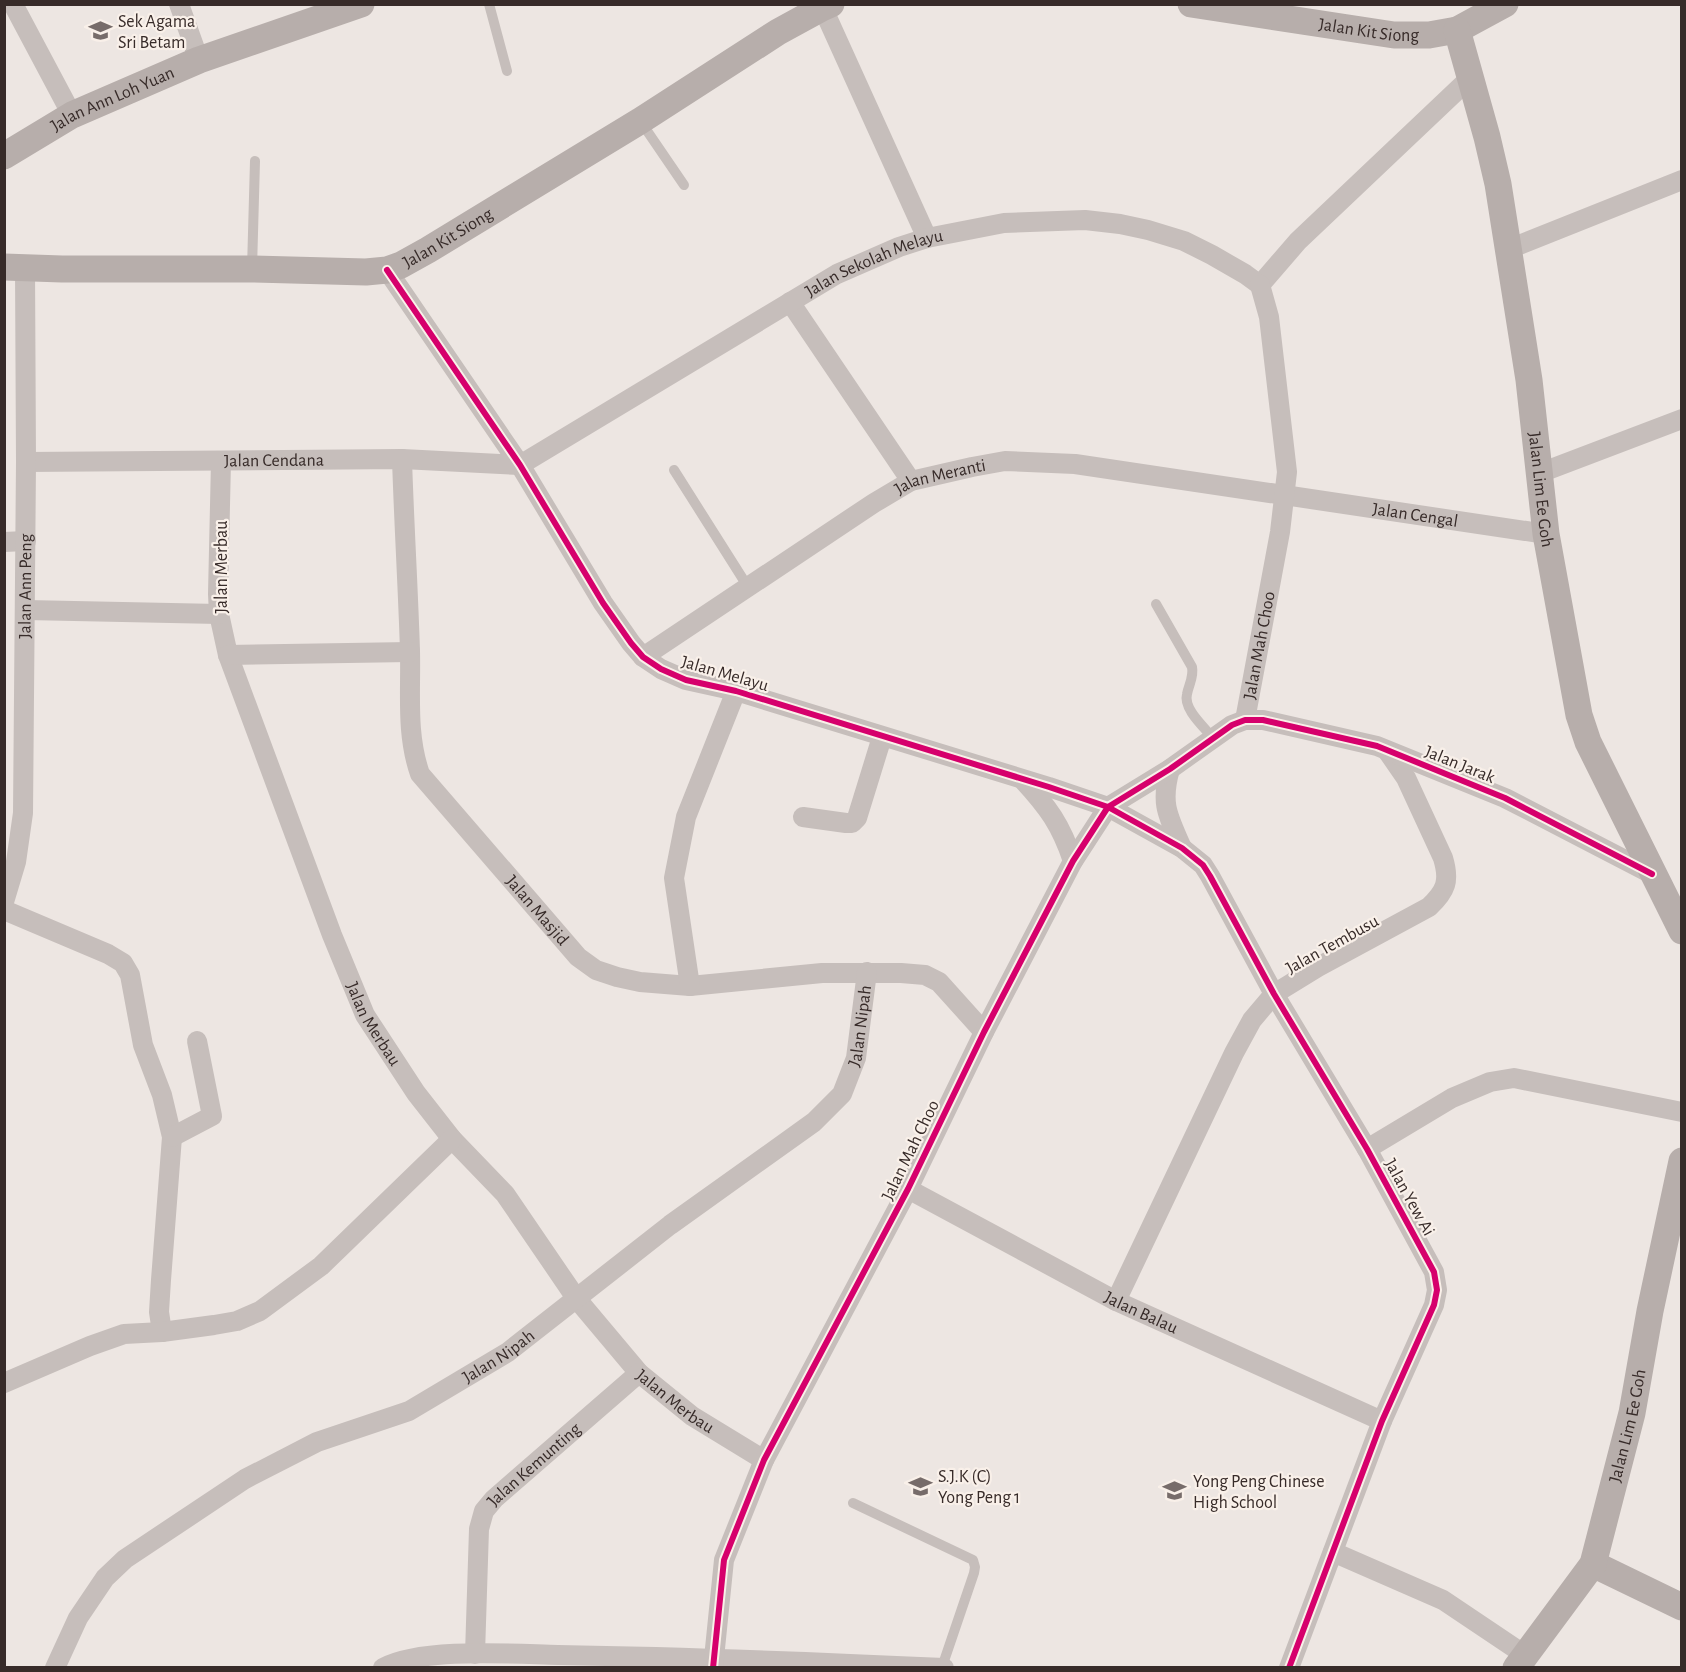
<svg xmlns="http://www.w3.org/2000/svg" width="1686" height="1672" viewBox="0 0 1686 1672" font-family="'Alegreya Sans',sans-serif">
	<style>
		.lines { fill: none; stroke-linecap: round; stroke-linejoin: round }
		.lane { stroke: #c6bebb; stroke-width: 10 }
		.street { stroke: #c6bebb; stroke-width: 20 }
		.secondary { stroke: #b7aeab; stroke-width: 27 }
		.cycleway-casing { stroke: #f9f0e9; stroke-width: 10 }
		.cycleway { stroke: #d6006c; stroke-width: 6 }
		.labels { text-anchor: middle; stroke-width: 4.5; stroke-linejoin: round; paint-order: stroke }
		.poi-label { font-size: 18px; fill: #372b29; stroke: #f9f0e9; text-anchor: start }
		.street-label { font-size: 18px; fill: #372b29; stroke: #f9f0e9 }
	</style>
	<rect width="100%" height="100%" fill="#ede6e2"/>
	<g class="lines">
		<g class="lane">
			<path d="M489 4 507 71"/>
			<path d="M641 122 684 185"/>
			<path d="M252 269 255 161"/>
			<path d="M674 470 748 587"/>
			<path d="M1156 604 1192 667C1194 677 1189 684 1187 694 1183 709 1204 727 1213 738"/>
			<path d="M853 1503 973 1560 975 1567 974 1573 942 1667"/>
		</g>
		<g class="street">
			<path d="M13 4 72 115"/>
			<path d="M179 4 199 60"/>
			<path d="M821 4 927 238"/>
			<path d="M1509 249 1682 180"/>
			<path d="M387 270 520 465 603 603 631 643 643 657 661 669 686 680 736 691 1049 787 1108 807 1182 848 1203 865 1210 876 1274 994 1367 1149 1434 1272 1437 1290 1434 1305 1382 1421 1289 1668"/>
			<path d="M1260 285 1298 241 1470 78"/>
			<path d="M790 302 911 481"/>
			<path id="s1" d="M402 459C404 523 408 587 410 651 411 694 406 734 420 774L578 957 596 970 617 977 640 982 690 986 822 973H901L925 975 939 982 984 1032"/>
			<path id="s2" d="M221 461 218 594 219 614 228 655 332 935 365 1015 416 1093 452 1139 505 1194 576 1298 639 1373 692 1416 764 1460"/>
			<path id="s3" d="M26 462 402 459 520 465 837 274 899 247 927 238 1004 223 1085 220 1120 224 1148 230 1184 241 1212 255 1245 274 1260 285"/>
			<path d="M1540 473 1682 419"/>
			<path d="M4 542 26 541"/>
			<path d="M26 610 219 614"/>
			<path d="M228 655 410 652"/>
			<path id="s4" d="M643 657 874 503 911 481 972 467 1005 461 1075 464 1546 534"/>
			<path id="s5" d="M1245 720 1280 532 1287 472 1269 317 1260 285"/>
			<path d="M1170 769C1160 804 1168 816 1182 848"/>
			<path d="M1023 780C1048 807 1061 825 1073 861"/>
			<path d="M803 817 846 823H852L857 818 882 737"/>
			<path id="s6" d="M4 902 16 862 23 813 26 462 25 268"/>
			<path d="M4 910 108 954 123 963 130 975 143 1045 162 1095 172 1137 161 1280 159 1312 162 1332"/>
			<path d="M690 986 674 878 686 817 736 691"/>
			<path d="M172 1137 212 1116 197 1041"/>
			<path d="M1367 1149 1452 1098 1490 1082 1514 1078 1682 1112"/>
			<path id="s7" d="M908 1189 1116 1301 1382 1421"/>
			<path d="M1116 1301 1234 1053 1252 1020 1274 994 1318 967 1429 907C1446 891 1450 881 1443 858L1406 778 1388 752"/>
			<path d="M4 1383 90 1346 124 1334 162 1332 214 1325 237 1321 260 1311 321 1266 452 1139"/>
			<path d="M1333 1552 1443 1600 1525 1655"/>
			<path id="s8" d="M475 1654 479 1529 484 1511 494 1499 639 1373"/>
			<path id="s9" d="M55 1668 78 1618 105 1578 125 1559 245 1479 317 1442 409 1411 508 1352 670 1225 814 1122 842 1094 856 1058 867 972"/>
			<path d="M383 1668C421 1647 514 1654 558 1655 687 1657 816 1662 944 1668"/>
			<path d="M713 1668 724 1560 764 1460 908 1189 984 1032 1073 861 1108 807 1170 769 1232 725 1245 720H1263L1377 746 1505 798 1652 874"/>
		</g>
		<g class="secondary">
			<path id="s10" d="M1191 4 1394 35H1429L1457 30 1505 4"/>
			<path id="s11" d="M1457 30 1487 137 1498 184 1529 380 1546 534 1579 715 1588 742 1682 931"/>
			<path id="s12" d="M4 156 72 115 199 60 361 4"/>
			<path id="s13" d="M4 267 62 269H252L366 272 387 270 401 265 428 250 640 121 778 32 822 8 831 4"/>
			<path d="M1593 1564 1682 1607"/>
			<path id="s14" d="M1516 1668 1593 1564 1632 1413 1650 1311 1682 1161"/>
		</g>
		<defs>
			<g id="cycleway">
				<path d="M387 270 520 465 603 603 631 643 643 657 661 669 686 680 736 691 1049 787 1108 807 1182 848 1203 865 1210 876 1274 994 1367 1149 1434 1272 1437 1290 1434 1305 1382 1421 1289 1668"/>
				<path d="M713 1668 724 1560 764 1460 908 1189 984 1032 1073 861 1108 807 1170 769 1232 725 1245 720H1263L1377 746 1505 798 1652 874"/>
			</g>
		</defs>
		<use href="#cycleway" class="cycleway-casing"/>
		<use href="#cycleway" class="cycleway"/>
	</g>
	<defs>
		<symbol id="school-bare" viewBox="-9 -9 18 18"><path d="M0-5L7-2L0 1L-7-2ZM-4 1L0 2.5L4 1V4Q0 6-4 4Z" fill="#776c6a" stroke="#f9f0e9" stroke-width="2.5" paint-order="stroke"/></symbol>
	</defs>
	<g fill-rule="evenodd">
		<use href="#school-bare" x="84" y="14" width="33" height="33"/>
		<use href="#school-bare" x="904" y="1470" width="33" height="33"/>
		<use href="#school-bare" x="1158" y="1474" width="33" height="33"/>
	</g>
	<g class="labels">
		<g class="poi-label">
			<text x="118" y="27">Sek Agama<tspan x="118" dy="21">Sri Betam</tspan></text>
			<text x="938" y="1482">S.J.K (C)<tspan x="938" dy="21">Yong Peng 1</tspan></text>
			<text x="1193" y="1487">Yong Peng Chinese<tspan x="1193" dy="21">High School</tspan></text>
		</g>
		<g class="street-label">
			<text dy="6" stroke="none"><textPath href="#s10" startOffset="180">Jalan Kit Siong</textPath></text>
			<text dy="6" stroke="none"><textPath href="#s12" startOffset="123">Jalan Ann Loh Yuan</textPath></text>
			<text dy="6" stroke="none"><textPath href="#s13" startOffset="452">Jalan Kit Siong</textPath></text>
			<text dy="6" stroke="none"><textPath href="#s3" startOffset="903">Jalan Sekolah Melayu</textPath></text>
			<text dy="6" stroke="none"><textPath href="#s3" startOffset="248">Jalan Cendana</textPath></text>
			<text dy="6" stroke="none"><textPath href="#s4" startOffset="350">Jalan Meranti</textPath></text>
			<text dy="6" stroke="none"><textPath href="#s11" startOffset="468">Jalan Lim Ee Goh</textPath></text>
			<text dy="6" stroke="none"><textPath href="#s4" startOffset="831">Jalan Cengal</textPath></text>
			<text transform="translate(221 567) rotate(-90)" y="6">Jalan Merbau</text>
			<text dy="6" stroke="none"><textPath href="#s6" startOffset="318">Jalan Ann Peng</textPath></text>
			<text dy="6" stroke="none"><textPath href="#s5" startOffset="76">Jalan Mah Choo</textPath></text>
			<text transform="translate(725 673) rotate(16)" y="6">Jalan Melayu</text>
			<text transform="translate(1460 764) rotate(22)" y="6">Jalan Jarak</text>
			<text dy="6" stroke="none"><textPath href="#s1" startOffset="496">Jalan Masjid</textPath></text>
			<text transform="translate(1332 944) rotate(-29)" y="6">Jalan Tembusu</text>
			<text dy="6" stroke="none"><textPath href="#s2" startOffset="592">Jalan Merbau</textPath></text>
			<text dy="6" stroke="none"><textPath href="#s9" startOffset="1062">Jalan Nipah</textPath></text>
			<text transform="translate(910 1150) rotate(-64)" y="6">Jalan Mah Choo</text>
			<text transform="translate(1410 1197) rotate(61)" y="6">Jalan Yew Ai</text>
			<text dy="6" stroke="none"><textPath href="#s7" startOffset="264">Jalan Balau</textPath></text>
			<text dy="6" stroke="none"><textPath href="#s9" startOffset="558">Jalan Nipah</textPath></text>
			<text dy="6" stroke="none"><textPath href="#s2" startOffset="1078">Jalan Merbau</textPath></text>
			<text dy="6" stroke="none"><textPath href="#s14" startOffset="272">Jalan Lim Ee Goh</textPath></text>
			<text dy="6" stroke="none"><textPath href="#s8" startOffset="212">Jalan Kemunting</textPath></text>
		</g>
	</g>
	<rect width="1686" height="1672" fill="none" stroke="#372b29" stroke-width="12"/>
</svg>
